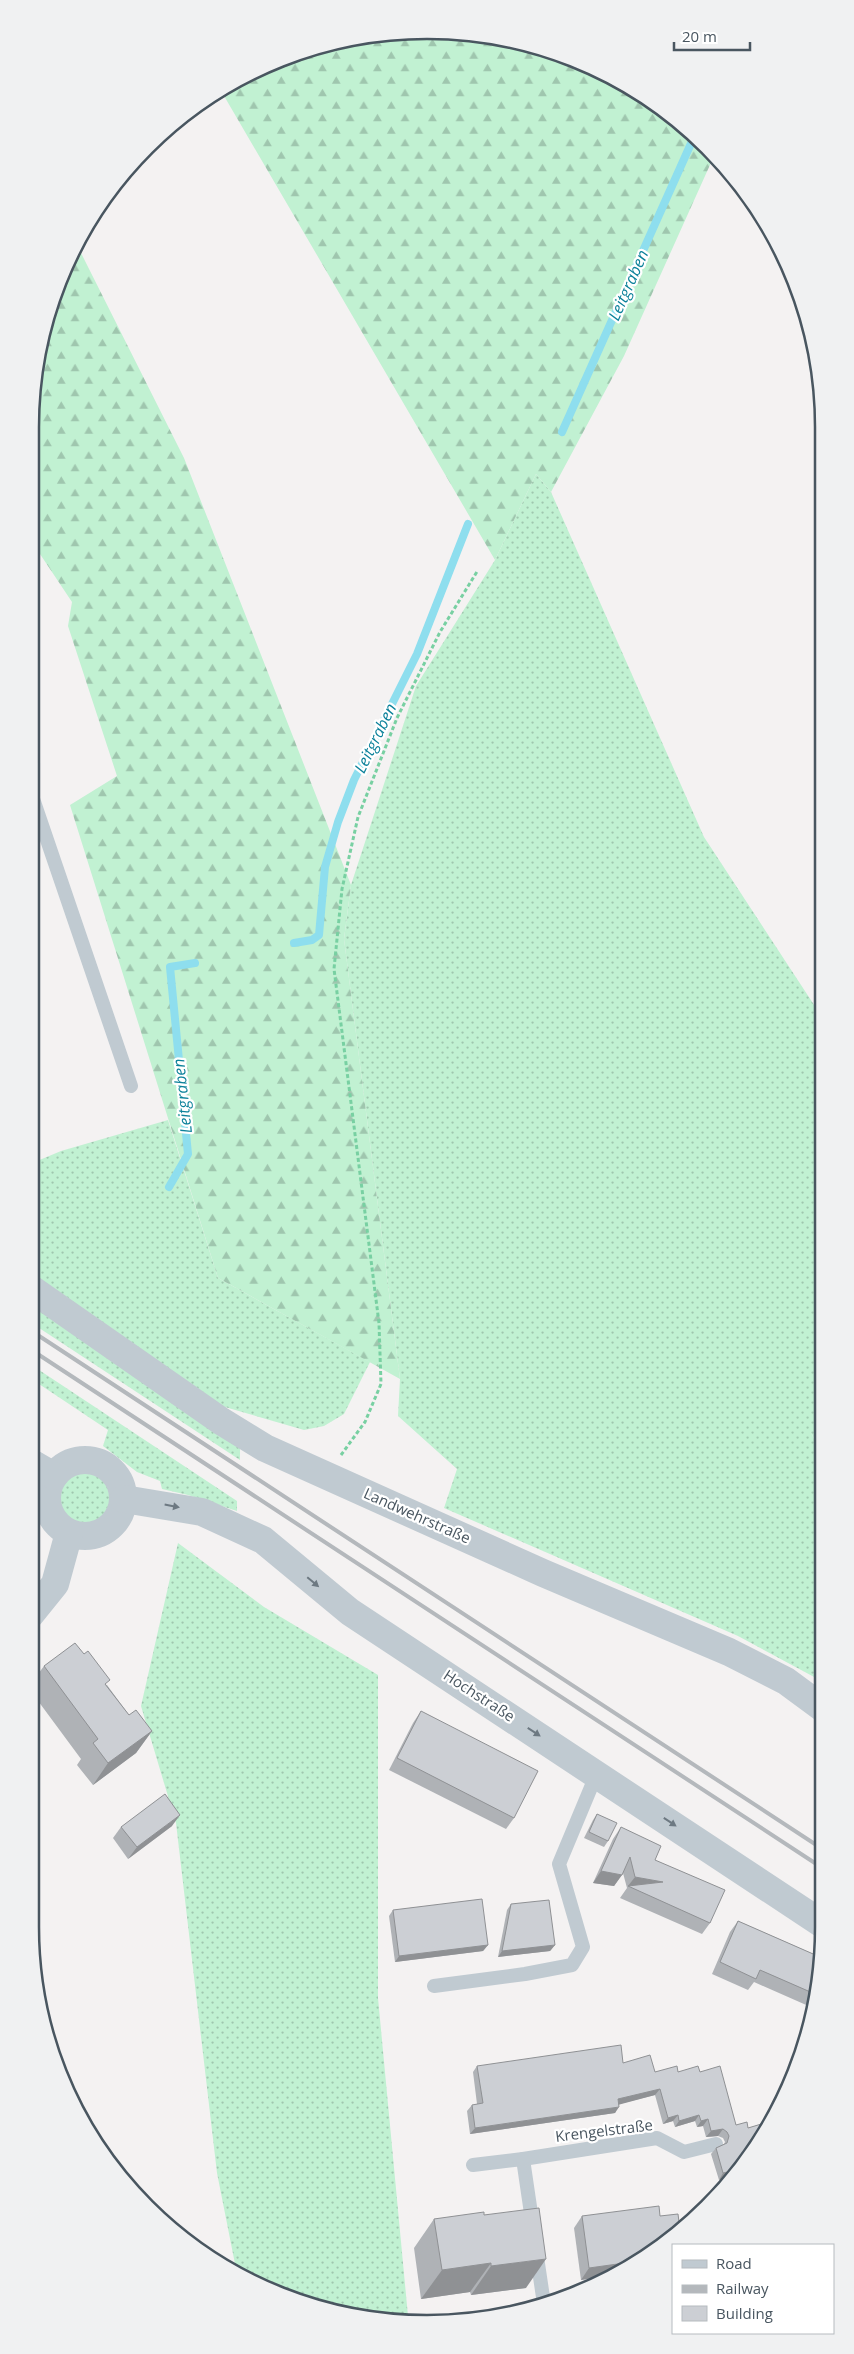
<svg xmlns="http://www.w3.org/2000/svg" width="854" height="2354" viewBox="0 0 854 2354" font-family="'Open Sans',sans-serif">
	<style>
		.grass { fill: url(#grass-dots) }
		.forest { fill: url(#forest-firs) }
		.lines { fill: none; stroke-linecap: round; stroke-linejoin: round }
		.stream { stroke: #8edeee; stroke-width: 8 }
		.path { stroke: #78d0a2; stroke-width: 3; stroke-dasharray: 4 2.5; stroke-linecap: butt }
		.service { stroke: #c0cad1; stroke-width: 14 }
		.minor { stroke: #c0cad1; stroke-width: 28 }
		.rail { stroke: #b4b8bc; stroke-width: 4 }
		.wall { fill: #afb2b6 }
		.shaded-wall { fill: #8f9194 }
		.building { fill: #cccfd4; stroke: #8f9194 }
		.oneway { fill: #6d7982 }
		.labels { text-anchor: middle; stroke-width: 4.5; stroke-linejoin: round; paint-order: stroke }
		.street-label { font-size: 15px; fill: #495660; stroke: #fff }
		.water-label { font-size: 16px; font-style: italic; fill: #0b819a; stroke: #fff }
		.rim { fill: none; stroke: #495660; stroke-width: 2.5 }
	</style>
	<defs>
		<pattern id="grass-dots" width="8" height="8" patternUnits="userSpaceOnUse" patternTransform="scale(1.25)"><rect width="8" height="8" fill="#c1f1d2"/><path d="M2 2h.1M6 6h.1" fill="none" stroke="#9fc6ae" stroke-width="1.8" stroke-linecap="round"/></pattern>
		<pattern id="forest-firs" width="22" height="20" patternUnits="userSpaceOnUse" patternTransform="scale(1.25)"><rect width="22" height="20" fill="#c1f1d2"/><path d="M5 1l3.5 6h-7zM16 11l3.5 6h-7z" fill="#9fc6ae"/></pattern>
	</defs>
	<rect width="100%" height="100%" fill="#f4f2f2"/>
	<g class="grass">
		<path d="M536 474 551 492 704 837 822 1017 823 1454 810 1431 823 1456V1684L816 1678 738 1636 444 1508 457 1469 398 1416 400 1379 344 939 351 885 416 686 495 560Z"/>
		<path d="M168 1120 218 1278 370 1362 344 1414 324 1426 304 1430 218 1405 30 1279V1164L61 1151Z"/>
		<path d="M30 1302 240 1443V1460L30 1322Z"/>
		<path d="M30 1364 237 1501V1511L188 1495 162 1489 160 1481 137 1472 103 1446 108 1430 30 1378Z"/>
		<circle cx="84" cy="1498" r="28"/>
		<path d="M30 1523C40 1542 37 1557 30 1577Z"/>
		<path d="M178 1543 264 1607 378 1675V1998L408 2316 395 2321H375L251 2283 237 2274 217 2173 176 1823 141 1706Z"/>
	</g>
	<g class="forest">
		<path d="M453 31 529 43 626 83 714 156 624 356 551 492 536 474 495 560 220 89 228 83 299 51 375 33Z"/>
		<path d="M76 243 184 458 351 885 344 939 400 1379 218 1278 70 805 117 776 68 626 72 602 30 539V427L43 325 71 252Z"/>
	</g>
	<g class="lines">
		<g class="stream">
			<path d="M562 432 693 139"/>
			<path d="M294 943 312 940 319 935 325 867 338 822 354 780 417 654 468 524"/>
			<path d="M169 1187 188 1154 170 967 195 963"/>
		</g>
		<path class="path" d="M341 1455 365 1422 381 1384 379 1323 334 969 342 889 358 817 397 718 440 632 478 570"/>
		<g class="service">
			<path d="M30 790 131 1086"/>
			<path d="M434 1986 525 1974 572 1965 583 1947 559 1864 597 1773"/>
			<path d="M473 2165 523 2159"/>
			<path d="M533 2227 523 2159 657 2138 684 2152 716 2144"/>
			<path d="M536 2250 544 2304"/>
		</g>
		<g class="minor">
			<path d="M30 1288 221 1421 265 1448 543 1573 729 1652 786 1681 824 1709"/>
			<circle cx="85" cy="1498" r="38"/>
			<path d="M30 1462 54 1476"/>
			<path d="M124 1499 202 1512 263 1540 350 1612 824 1925"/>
			<path d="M30 1615 55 1584 69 1533"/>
		</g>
		<g class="rail">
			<path d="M30 1330 824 1850"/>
			<path d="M30 1349 824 1869"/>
		</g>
	</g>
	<g class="wall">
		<path d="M44 1666 107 1685 129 1715 152 1731 136 1753 93 1785 77 1765 81 1759 30 1690V1685Z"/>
		<path d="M421 1711 514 1818 506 1829 389 1770 413 1723Z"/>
		<path d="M597 1814 608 1841 604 1847 584 1838 593 1820Z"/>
		<path d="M172 1826 128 1859 113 1838 121 1827Z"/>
		<path d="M621 1827 655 1860 710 1923 702 1934 620 1898 627 1888 623 1873 614 1886 593 1883 613 1839Z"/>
		<path d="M511 1904 555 1945 550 1951 498 1957 507 1910Z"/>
		<path d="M393 1910 488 1945 483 1951 395 1962 389 1916Z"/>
		<path d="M738 1921 820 1957 813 2008 754 1982 748 1990 712 1974 730 1932Z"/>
		<path d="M623 2063 655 2072H700L736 2125 748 2128 768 2122 719 2180 711 2154 716 2148 724 2144 725 2142 723 2138 718 2136 706 2137 703 2126 697 2127 695 2121 675 2127 673 2121 663 2124 655 2095 619 2104 615 2113 470 2134 467 2111 472 2105 477 2104 473 2072 477 2066Z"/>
		<path d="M484 2215 526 2288 471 2295 470 2292 421 2299 414 2248 434 2219Z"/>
		<path d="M582 2216 648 2257 605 2276 581 2280 574 2228Z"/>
	</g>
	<g class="shaded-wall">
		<path d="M152 1731 136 1753 93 1785 108 1763Z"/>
		<path d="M180 1815 172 1826 128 1859 137 1847Z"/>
		<path d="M601 1871 622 1875 614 1886 593 1883Z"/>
		<path d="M635 1877 663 1882 628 1886Z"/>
		<path d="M488 1945 483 1951 395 1962 399 1956Z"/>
		<path d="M555 1945 550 1951 498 1957 502 1951Z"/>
		<path d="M660 2089 655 2095 614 2106 618 2099Z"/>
		<path d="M619 2107 615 2113 470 2134 475 2128Z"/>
		<path d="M678 2115 673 2121 663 2124 668 2118Z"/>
		<path d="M699 2115 695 2121 675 2127 679 2121Z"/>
		<path d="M708 2119 703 2126 697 2127 701 2121Z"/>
		<path d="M723 2129 718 2136 706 2137 711 2131Z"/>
		<path d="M740 2169 734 2176 719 2180 723 2173Z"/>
		<path d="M546 2259 526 2288 471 2295 491 2266Z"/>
		<path d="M639 2261 605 2276 581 2280 589 2268Z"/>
		<path d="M491 2263 470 2292 421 2299 442 2270Z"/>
	</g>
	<g class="building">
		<path d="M75 1643 84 1654 88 1651 110 1680 105 1684 129 1715 136 1710 152 1731 108 1763 93 1743 98 1739 44 1666Z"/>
		<path d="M421 1711 538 1771 514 1818 397 1758Z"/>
		<path d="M165 1794 180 1815 137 1847 121 1827Z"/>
		<path d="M597 1814 617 1823 608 1841 589 1832Z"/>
		<path d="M621 1827 661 1846 655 1860 725 1890 710 1923 628 1886 663 1882 635 1877 630 1857 622 1875 601 1871Z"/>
		<path d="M482 1899 488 1945 399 1956 393 1910Z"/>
		<path d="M549 1900 555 1945 502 1951 511 1904Z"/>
		<path d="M738 1921 820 1957 815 1994 760 1970 756 1979 720 1962Z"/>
		<path d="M621 2045 623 2063 650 2055 655 2072 677 2066 678 2072 698 2066 700 2072 720 2066 736 2125 747 2122 748 2128 768 2122 757 2148 740 2169 723 2173 716 2148 727 2143 729 2136 727 2132 723 2129 711 2131 708 2119 701 2121 699 2115 679 2121 678 2115 668 2118 660 2089 618 2099 619 2107 475 2128 472 2105 483 2103 477 2066Z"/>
		<path d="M659 2206 660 2216 678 2214 679 2222 689 2223 648 2257 639 2261 589 2268 582 2216Z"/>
		<path d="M539 2208 546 2259 491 2266V2263L442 2270 434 2219 484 2212V2215Z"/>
	</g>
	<defs><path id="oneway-solid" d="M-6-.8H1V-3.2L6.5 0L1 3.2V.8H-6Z" transform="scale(1.25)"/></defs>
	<g class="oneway">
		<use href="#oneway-solid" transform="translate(172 1506) rotate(11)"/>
		<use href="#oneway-solid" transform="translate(313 1582) rotate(40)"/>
		<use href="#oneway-solid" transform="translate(534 1732) rotate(33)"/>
		<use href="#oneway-solid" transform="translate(670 1822) rotate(34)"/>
	</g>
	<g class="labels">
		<g class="street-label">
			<text transform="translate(417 1516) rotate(24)" y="5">Landwehrstraße</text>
			<text transform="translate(479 1696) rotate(33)" y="5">Hochstraße</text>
			<text transform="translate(604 2131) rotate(-7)" y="5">Krengelstraße</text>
		</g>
		<g class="water-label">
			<text transform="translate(628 285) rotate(-66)" y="6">Leitgraben</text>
			<text transform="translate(375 738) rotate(-64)" y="6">Leitgraben</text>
			<text transform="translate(182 1096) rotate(-96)" y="6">Leitgraben</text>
		</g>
	</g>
	<path d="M0 0H854V2354H0ZM427 39H427A388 388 0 0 1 815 427V1927A388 388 0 0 1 427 2315H427A388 388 0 0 1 39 1927V427A388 388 0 0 1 427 39Z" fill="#f0f1f2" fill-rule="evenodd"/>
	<path class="rim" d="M427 39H427A388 388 0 0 1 815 427V1927A388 388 0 0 1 427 2315H427A388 388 0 0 1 39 1927V427A388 388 0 0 1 427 39Z"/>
	<rect x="672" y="2244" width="162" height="90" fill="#ffffff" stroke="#b6bbbf"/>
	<rect x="682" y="2260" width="25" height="8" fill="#c0cad1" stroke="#b6bbbf"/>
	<text x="716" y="2269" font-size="15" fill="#495660">Road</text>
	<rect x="682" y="2285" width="25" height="8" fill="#b4b8bc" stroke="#b6bbbf"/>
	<text x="716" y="2294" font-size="15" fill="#495660">Railway</text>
	<rect x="682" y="2306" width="25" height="15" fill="#cccfd4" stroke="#b6bbbf"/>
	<text x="716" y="2319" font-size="15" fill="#495660">Building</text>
	<path d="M674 42v8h76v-8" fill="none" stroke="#495660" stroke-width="2.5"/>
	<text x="682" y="42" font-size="15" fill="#495660" stroke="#ffffff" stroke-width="4" paint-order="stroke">20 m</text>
</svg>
